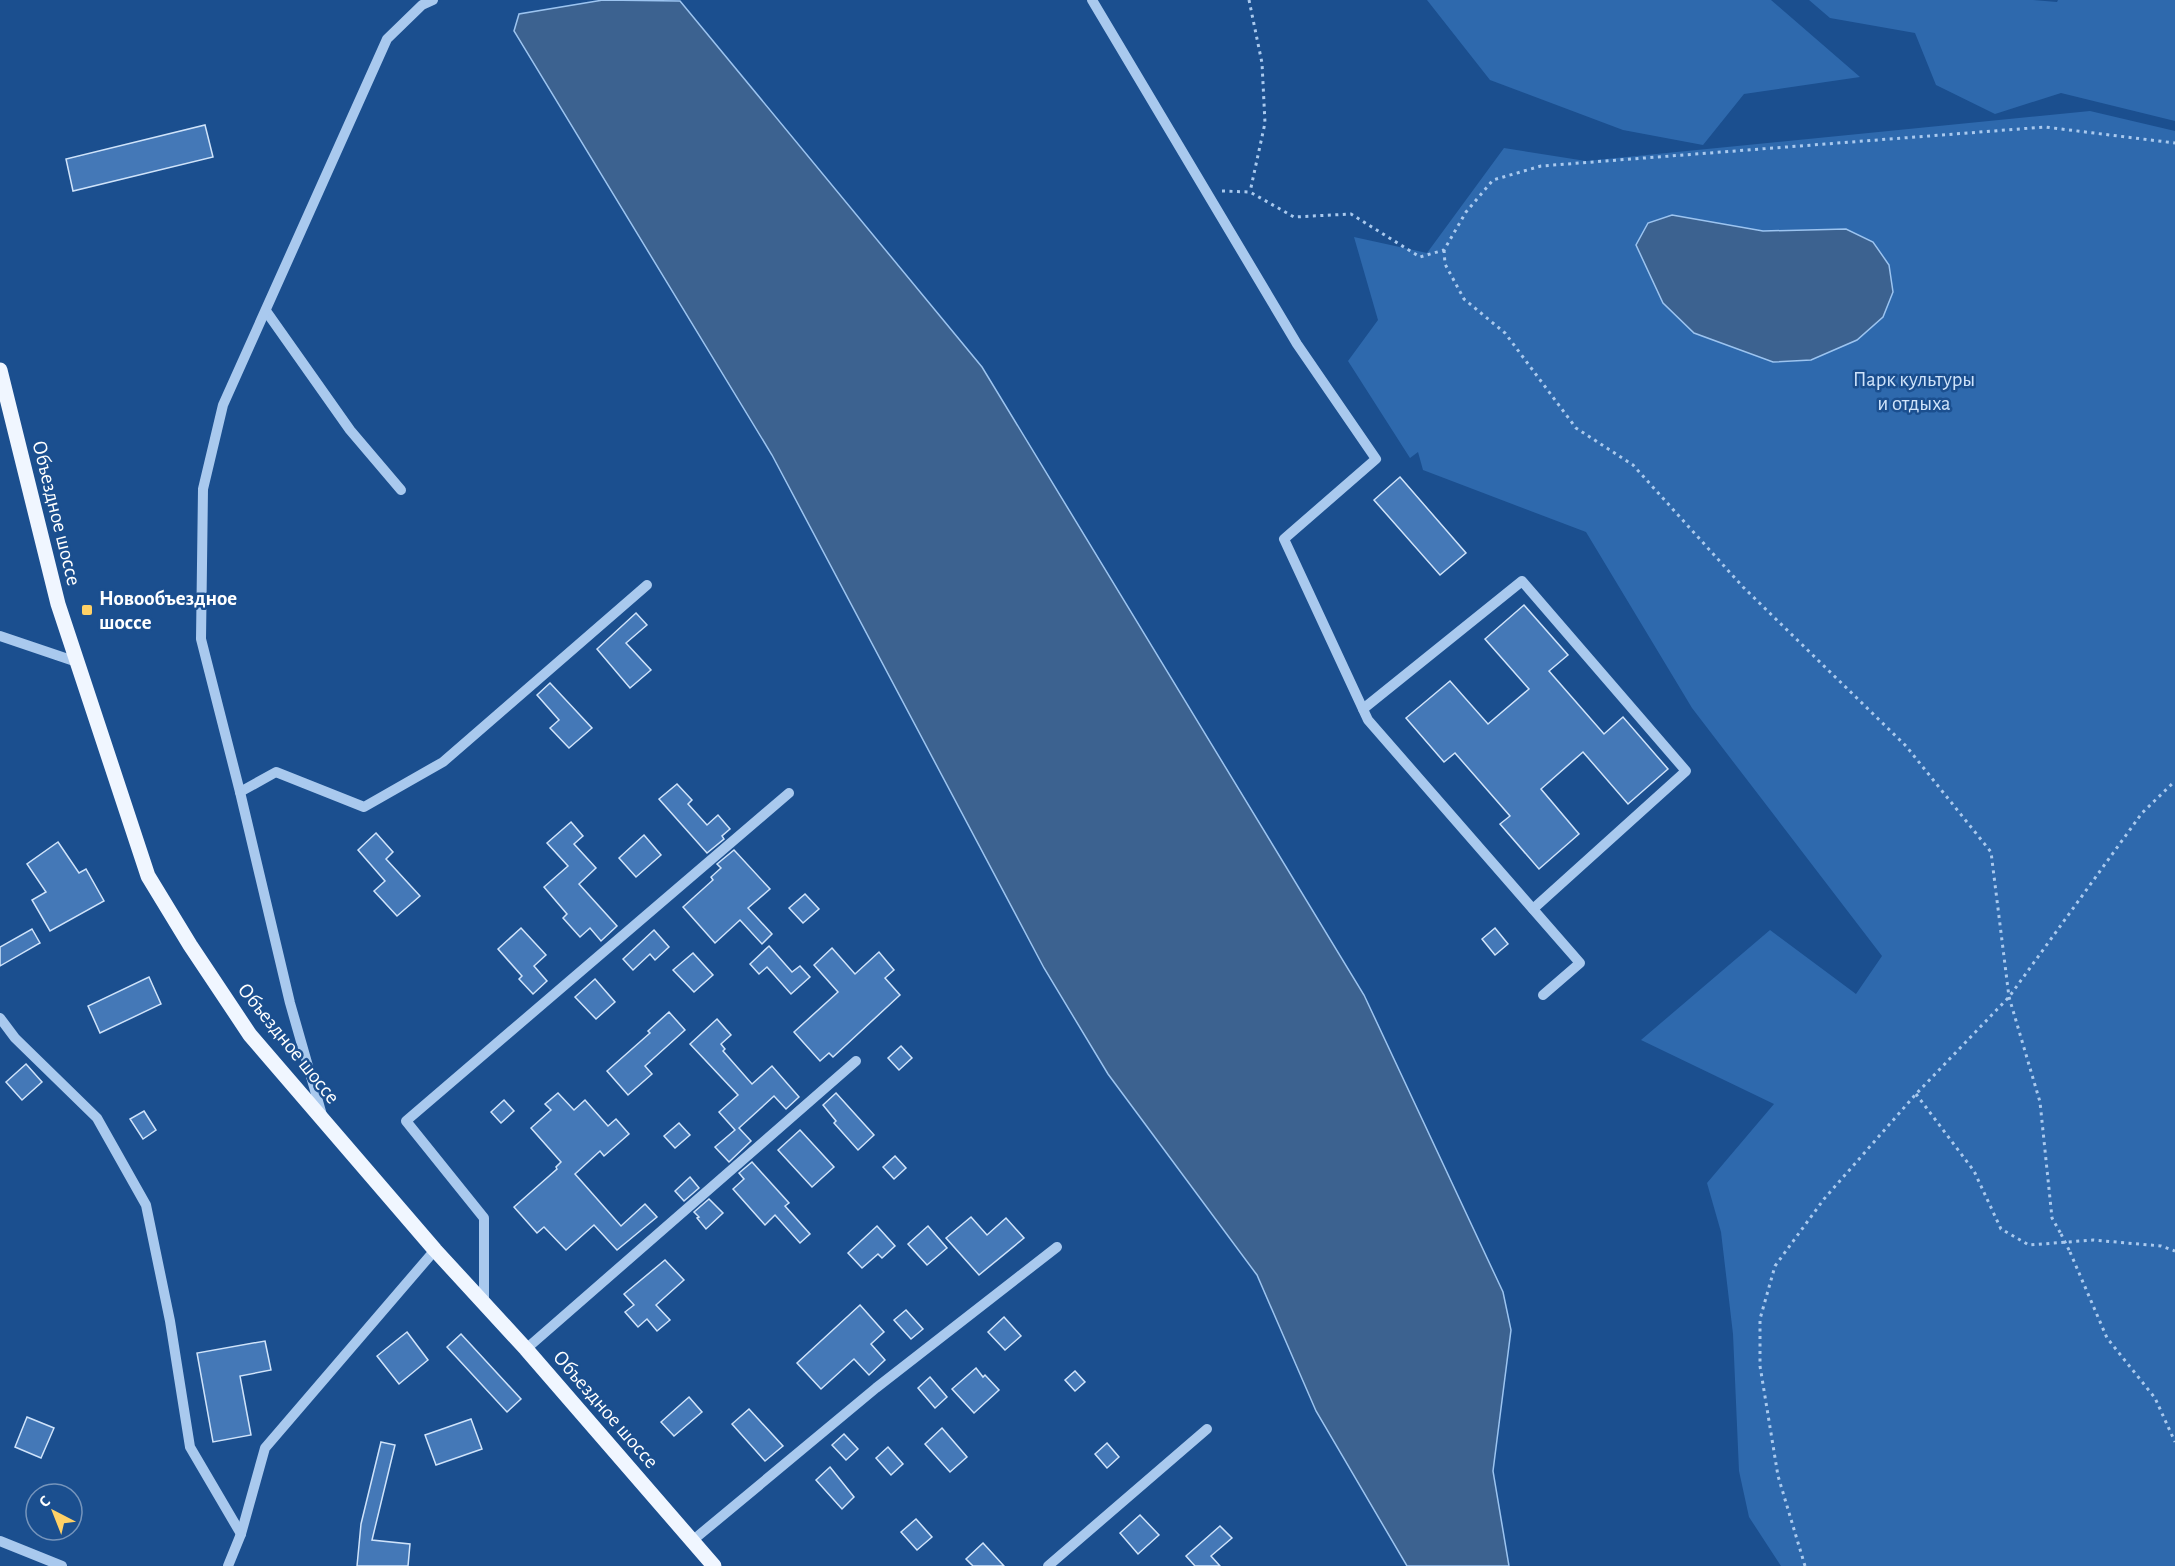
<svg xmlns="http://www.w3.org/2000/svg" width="2175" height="1566" viewBox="0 0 2175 1566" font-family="'Alegreya Sans',sans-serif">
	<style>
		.green { fill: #2e69ad }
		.water { fill: #3c6290; stroke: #9cc4f0; stroke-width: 1.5 }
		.building { fill: #4478b7; stroke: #cfe3fa; stroke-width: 1.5 }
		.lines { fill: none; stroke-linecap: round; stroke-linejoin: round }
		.path { stroke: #a9c9ee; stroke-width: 3; stroke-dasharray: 3 4.5; stroke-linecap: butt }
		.minor { stroke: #a9c9ee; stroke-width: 10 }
		.major { stroke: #f0f6ff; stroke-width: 15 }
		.path-bridge { stroke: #a9c9ee; stroke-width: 3; stroke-dasharray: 3 4.5; stroke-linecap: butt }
		.poi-dot { fill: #ffd166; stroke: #1b4f8f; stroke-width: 2 }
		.labels { text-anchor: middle; stroke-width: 5; stroke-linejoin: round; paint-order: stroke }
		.park-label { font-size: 21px; fill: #cfe3fa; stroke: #1b4f8f }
		.street-label { font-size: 21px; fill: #fff; stroke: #1b4f8f }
		.poi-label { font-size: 21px; font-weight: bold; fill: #fff; stroke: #1b4f8f; text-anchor: start }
	</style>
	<rect width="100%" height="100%" fill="#1b4f8f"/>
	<g class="green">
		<path d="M1427 0H1771L1860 77 1744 94 1703 145 1623 130 1490 80Z"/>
		<path d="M1809 0H2033L2057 2 2058 0H2175V121L2061 93 1995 114 1936 85 1915 33 1830 18Z"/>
		<path d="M2090 111 2175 131V1566H1781L1749 1517 1739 1471 1733 1334 1721 1232 1707 1183 1774 1104 1641 1040 1770 930 1856 994 1882 956 1692 708 1586 532 1423 470 1418 452 1410 458 1348 361 1378 320 1354 237 1427 253 1504 148 1586 161Z"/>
	</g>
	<g class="water">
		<path d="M603 0 680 1 982 367 1364 995 1503 1292 1511 1330 1493 1471 1509 1566H1407L1316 1411 1257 1275 1108 1074 1044 968 772 455 514 31 519 14Z"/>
		<path d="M1672 215 1763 231 1846 229 1873 242 1889 265 1893 292 1883 317 1857 340 1811 360 1773 362 1694 333 1663 303 1636 245 1648 223Z"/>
	</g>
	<g class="building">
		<path d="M205 125 213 157 73 191 66 159Z"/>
		<path d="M1400 477 1466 553 1440 575 1374 500Z"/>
		<path d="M1524 605 1568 655 1549 671 1604 734 1623 717 1668 769 1628 804 1583 752 1541 789 1579 834 1539 869 1500 824 1510 816 1455 753 1444 762 1406 718 1450 681 1488 724 1529 689 1485 639Z"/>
		<path d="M636 613 647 625 626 643 651 670 630 688 597 649Z"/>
		<path d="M550 683 592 728 569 748 550 728 559 720 537 695Z"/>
		<path d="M677 784 692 800 688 804 707 825 718 815 730 829 722 836 724 839 707 853 659 799Z"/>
		<path d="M571 822 583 836 574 844 596 868 579 884 617 926 601 941 590 928 580 937 563 918 567 914 544 887 568 866 547 843Z"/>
		<path d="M376 833 393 852 386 859 420 896 397 916 374 891 385 881 358 850Z"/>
		<path d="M644 835 661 855 636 877 619 858Z"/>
		<path d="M58 842 79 873 86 869 104 901 50 931 32 900 46 892 27 864Z"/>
		<path d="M734 850 770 889 748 908 772 934 762 944 740 920 715 943 683 907 713 880 711 877 721 868 717 864Z"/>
		<path d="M805 894 819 909 803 923 789 908Z"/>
		<path d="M521 928 546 955 534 966 547 981 533 994 519 979 522 976 498 949Z"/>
		<path d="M1495 928 1508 944 1495 955 1482 939Z"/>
		<path d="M32 929 40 943 0 966V947Z"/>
		<path d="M654 930 669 947 655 960 650 954 633 970 623 959Z"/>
		<path d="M769 946 792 972 800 966 810 977 791 994 767 967 759 974 750 964Z"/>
		<path d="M832 948 855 974 879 952 894 970 885 978 900 995 833 1057 829 1053 820 1061 794 1032 838 992 814 965Z"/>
		<path d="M693 953 713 975 694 992 673 970Z"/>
		<path d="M149 977 161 1004 100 1033 88 1006Z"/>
		<path d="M595 979 615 1002 596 1019 575 997Z"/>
		<path d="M669 1012 685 1030 645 1066 652 1074 628 1095 607 1071 650 1033 648 1031Z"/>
		<path d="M717 1019 731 1035 721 1044 725 1049 723 1051 752 1084 772 1066 799 1097 786 1109 774 1096 739 1128 751 1141 729 1162 715 1147 735 1130 719 1112 738 1095 690 1044Z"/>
		<path d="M901 1046 912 1058 899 1070 888 1058Z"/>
		<path d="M26 1064 42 1082 22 1100 6 1082Z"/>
		<path d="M558 1093 574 1110 585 1100 608 1126 616 1119 629 1134 604 1156 600 1151 575 1174 621 1226 645 1204 657 1217 617 1250 594 1225 566 1250 544 1227 537 1233 514 1207 557 1169 556 1167 561 1162 531 1128 551 1110 545 1104Z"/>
		<path d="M836 1093 874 1135 858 1150 834 1123 836 1121 823 1105Z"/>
		<path d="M504 1100 514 1111 501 1123 491 1112Z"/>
		<path d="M144 1111 156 1130 143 1139 130 1119Z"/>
		<path d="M679 1123 690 1135 675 1148 664 1136Z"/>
		<path d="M800 1130 834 1167 812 1187 778 1150Z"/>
		<path d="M895 1156 906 1168 894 1179 883 1167Z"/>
		<path d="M752 1162 789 1203 785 1206 810 1234 800 1243 775 1215 765 1225 733 1189 744 1179 739 1173Z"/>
		<path d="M690 1177 699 1188 684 1201 675 1191Z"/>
		<path d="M709 1199 723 1213 706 1229 697 1218 699 1217 694 1212Z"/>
		<path d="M971 1217 987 1235 1006 1218 1024 1238 979 1275 946 1238Z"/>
		<path d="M877 1226 895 1246 882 1258 878 1254 862 1268 848 1253Z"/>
		<path d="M928 1226 947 1248 927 1265 908 1244Z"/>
		<path d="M665 1260 684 1280 656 1305 670 1320 657 1331 647 1319 638 1327 625 1312 634 1305 624 1294Z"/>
		<path d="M860 1305 884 1332 871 1344 885 1360 869 1375 854 1359 821 1389 797 1363Z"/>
		<path d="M906 1310 923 1329 911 1339 894 1320Z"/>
		<path d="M1004 1317 1021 1336 1005 1350 988 1332Z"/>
		<path d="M407 1332 428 1360 399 1384 377 1356Z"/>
		<path d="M461 1334 521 1399 507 1412 447 1347Z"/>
		<path d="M265 1341 271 1370 240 1376 251 1435 213 1442 197 1353Z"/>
		<path d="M976 1368 983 1377 985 1375 999 1390 974 1413 952 1389Z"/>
		<path d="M1075 1371 1085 1382 1075 1391 1065 1380Z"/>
		<path d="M930 1377 947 1397 935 1408 918 1388Z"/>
		<path d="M689 1397 702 1412 674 1436 661 1422Z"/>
		<path d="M749 1409 783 1446 765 1461 732 1424Z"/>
		<path d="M27 1417 54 1428 41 1458 15 1447Z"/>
		<path d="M471 1419 482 1449 436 1465 425 1435Z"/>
		<path d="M942 1428 967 1457 950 1472 925 1444Z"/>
		<path d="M844 1434 858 1449 846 1460 832 1445Z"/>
		<path d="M381 1442 395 1445 372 1540 410 1544 408 1566H357L361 1524Z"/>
		<path d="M1107 1443 1119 1457 1107 1468 1095 1454Z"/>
		<path d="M888 1447 903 1464 891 1475 876 1458Z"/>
		<path d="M830 1467 854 1497 842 1509 816 1480Z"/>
		<path d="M1140 1515 1159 1535 1138 1554 1120 1533Z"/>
		<path d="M916 1519 932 1537 917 1550 901 1532Z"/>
		<path d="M1220 1526 1232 1538 1211 1556 1220 1566H1195L1186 1556Z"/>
		<path d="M983 1543 1004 1566H973L966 1559Z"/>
	</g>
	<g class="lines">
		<g class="path">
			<path d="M1249 0 1262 63 1265 123 1250 192"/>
			<path d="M1222 191 1250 192 1294 217 1351 214 1420 257 1444 250 1466 212 1493 180 1541 166 2045 127 2175 143"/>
			<path d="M1444 250 1445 264 1464 299 1505 333 1576 428 1633 465 1743 587 1906 746 1991 852 2009 997 2040 1102 2052 1218 2061 1234"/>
			<path d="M1916 1094 1974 1171 2001 1229 2029 1245 2093 1240 2161 1246 2175 1251"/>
			<path d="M2070 1252 2107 1338 2155 1398 2175 1442"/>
			<path d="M1805 1566 1778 1476 1760 1366V1319L1775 1266 1824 1199 1916 1094 2009 997 2142 813 2175 781"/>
		</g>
		<g class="minor">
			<path d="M1092 0 1297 344 1376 459 1284 539 1368 720 1580 963 1543 995"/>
			<path d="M266 311 350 430 401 490"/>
			<path d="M0 636 77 662"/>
			<path d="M1363 709 1522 581 1686 771 1533 909"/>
			<path d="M240 792 276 772 364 807 443 762 647 585"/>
			<path d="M0 1018 15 1038 97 1118 146 1205 170 1321 190 1447 241 1534"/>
			<path d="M322 1115 290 1003 240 792 201 639 203 489 223 405 387 39 422 5 433 0"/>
			<path d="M484 1304V1218L406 1121 789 793"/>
			<path d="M526 1349 856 1061"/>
			<path d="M0 1541 62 1566"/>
			<path d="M692 1541 876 1388 1057 1247"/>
			<path d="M228 1566 241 1534 265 1448 435 1250"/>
			<path d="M1048 1566 1207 1429"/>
		</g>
		<path class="major" d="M0 370 58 604 148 876 190 945 250 1035 435 1250 526 1349 714 1566"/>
		<path class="path-bridge" d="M2061 1234 2070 1252"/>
	</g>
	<rect class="poi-dot" x="81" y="604" width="12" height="12" rx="3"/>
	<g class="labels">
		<g class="park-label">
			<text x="1914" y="386">Парк культуры<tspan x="1914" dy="24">и отдыха</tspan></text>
		</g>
		<g class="street-label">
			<text transform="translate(57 513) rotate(76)" y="7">Объездное шоссе</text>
			<text transform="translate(289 1043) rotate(51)" y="7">Объездное шоссе</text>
			<text transform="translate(606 1409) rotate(49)" y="7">Объездное шоссе</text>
		</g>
		<g class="poi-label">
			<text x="99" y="605">Новообъездное<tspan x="99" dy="24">шоссе</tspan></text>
		</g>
	</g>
	<g transform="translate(54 1512) rotate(318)"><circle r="28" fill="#1b4f8f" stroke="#7695bc" stroke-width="1.5"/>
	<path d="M0-4.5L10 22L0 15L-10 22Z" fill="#ffd166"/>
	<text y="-9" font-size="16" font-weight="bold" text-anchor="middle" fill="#ffffff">С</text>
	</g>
</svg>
